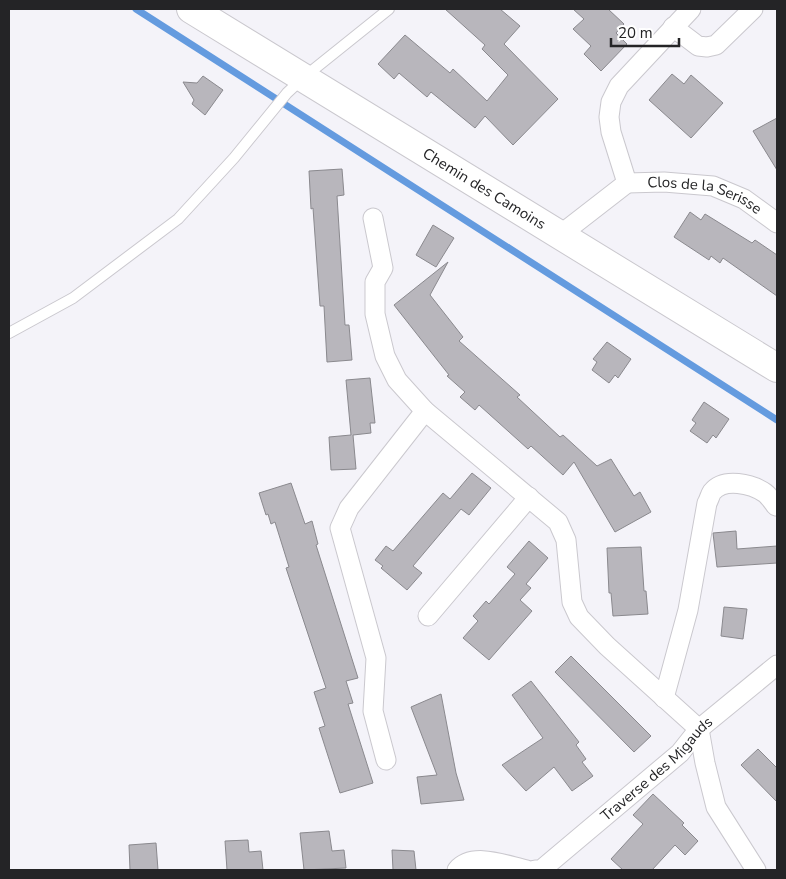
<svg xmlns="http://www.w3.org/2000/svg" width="786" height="879" viewBox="0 0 786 879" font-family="'Nunito Sans',sans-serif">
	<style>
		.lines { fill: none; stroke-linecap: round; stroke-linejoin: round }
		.stream { stroke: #649bdf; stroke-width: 7 }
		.building { fill: #b8b6bc; stroke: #8a898e }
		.lane-casing { stroke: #cac8ce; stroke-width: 12 }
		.street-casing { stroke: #cac8ce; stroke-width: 21 }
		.secondary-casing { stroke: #cac8ce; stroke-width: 30 }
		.lane { stroke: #fff; stroke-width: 10 }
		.street { stroke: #fff; stroke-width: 19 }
		.secondary { stroke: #fff; stroke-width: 28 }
		.labels { text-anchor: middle; stroke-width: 4.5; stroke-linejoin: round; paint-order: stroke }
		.street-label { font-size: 15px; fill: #242426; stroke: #fff }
	</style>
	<rect width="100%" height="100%" fill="#f4f3f9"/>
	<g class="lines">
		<path class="stream" d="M136 9 777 420"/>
	</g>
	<g class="building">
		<path d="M445 9H500L520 26 504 44 558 99 513 145 485 116 475 128 431 92 427 97 399 73 394 79 378 64 405 35 450 73 453 69 487 101 508 75 482 49 485 45Z"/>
		<path d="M573 9H608L624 24 616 33 627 44 601 71 584 54 591 46 573 29 584 19Z"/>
		<path d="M672 74 684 84 691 75 723 103 691 138 649 100Z"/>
		<path d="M203 76 223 90 205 115 192 104 194 100 183 82 197 83Z"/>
		<path d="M777 118V170L753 131Z"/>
		<path d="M342 169 344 195 337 196 345 325H349L352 360 327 362 324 306H320L313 208 311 209 309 171Z"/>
		<path d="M690 212 701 220 705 214 752 243 755 240 777 255V296L723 258 720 263 711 256 709 260 674 237Z"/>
		<path d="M433 225 454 238 436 267 416 255Z"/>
		<path d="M448 262 430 295 463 337 459 341 520 395 517 397 560 437 563 435 597 466 611 459 634 496 640 492 651 512 615 532 574 462 563 475 531 446 528 449 479 405 475 410 460 397 465 392 447 376 449 375 394 305Z"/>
		<path d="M607 342 631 359 618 378 615 375 609 383 592 370 597 362 593 359Z"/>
		<path d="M370 378 375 423H370L371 433 353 435 356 469 331 470 329 437 351 435 346 380Z"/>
		<path d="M704 402 729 419 716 438 713 435 707 443 690 431 696 423 692 420Z"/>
		<path d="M472 473 491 488 469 515 461 509 413 566 422 573 407 590 381 568 383 566 375 560 386 546 393 551 443 493 450 499Z"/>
		<path d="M291 483 305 524 312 521 318 544 316 545 358 678 346 681 353 703 348 704 373 783 340 793 319 728 325 726 314 692 326 688 286 568 289 567 275 522 271 524 268 514 266 515 259 493Z"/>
		<path d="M736 531 737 549 777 546V563L717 567 713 533Z"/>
		<path d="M529 541 548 558 526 584 531 588 520 600 532 611 489 660 463 638 478 621 473 616 486 601 489 604 515 574 507 567Z"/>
		<path d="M641 547 644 591H646L648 614 613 616 611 593H609L607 548Z"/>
		<path d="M724 607 747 609 743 639 721 636Z"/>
		<path d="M571 656 651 736 634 752 555 672Z"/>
		<path d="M531 681 579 742 576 745 586 759 582 762 593 776 572 791 554 767 526 791 502 765 543 738 512 695Z"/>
		<path d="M441 694 456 773 464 800 421 804 417 777 437 775 411 707Z"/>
		<path d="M758 749 777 768V802L741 765Z"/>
		<path d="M653 794 684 823 682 825 698 841 685 855 675 845 652 870H623L611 859 643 824 633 815Z"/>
		<path d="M329 831 332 851 344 850 346 868 304 870 300 833Z"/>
		<path d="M248 840 249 852 261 851 263 870H227L225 841Z"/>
		<path d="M156 843 158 870H130L129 845Z"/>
		<path d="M392 850 414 851 416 870H393Z"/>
	</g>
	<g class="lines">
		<defs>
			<path id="lane" d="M9 333 73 298 178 219 234 158 287 93 303 78 389 9"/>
			<g id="street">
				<path d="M673 27 698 46 707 47 716 45 753 9"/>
				<path id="s1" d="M627 183 664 182 713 186 744 199 777 223"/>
				<path d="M373 218 383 268 375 282V314L385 356 397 380 425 411 558 522 566 540 572 602 579 617 607 646 699 729 705 763 716 807 756 870"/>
				<path d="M560 235 627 183 611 132 609 117 611 102 619 86 691 9"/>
				<path d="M428 616 529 497"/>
				<path d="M664 698 688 610 707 503C709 500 710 495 712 492 724 477 752 484 765 493 769 496 773 502 776 506"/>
				<path d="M386 760 373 711 376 658 340 528 349 508 425 411"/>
				<path d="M457 870C473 851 507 866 527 870"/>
				<path id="s2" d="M535 870H541L680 753 699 729 777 665"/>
			</g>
			<g id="secondary">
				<path id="s3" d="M191 9 777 368"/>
			</g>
		</defs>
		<use href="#lane" class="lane-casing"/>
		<use href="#street" class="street-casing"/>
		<use href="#secondary" class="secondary-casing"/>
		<use href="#lane" class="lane"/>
		<use href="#street" class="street"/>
		<use href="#secondary" class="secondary"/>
	</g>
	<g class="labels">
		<g class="street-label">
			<text dy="5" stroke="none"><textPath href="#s3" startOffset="344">Chemin des Camoins</textPath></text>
			<text dy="5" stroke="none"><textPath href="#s1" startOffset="80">Clos de la Serisse</textPath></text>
			<text dy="5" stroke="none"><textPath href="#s2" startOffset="160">Traverse des Migauds</textPath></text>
		</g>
	</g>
	<rect width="786" height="879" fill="none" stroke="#242426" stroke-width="20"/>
	<path d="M611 38v8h68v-8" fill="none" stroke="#242426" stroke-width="2.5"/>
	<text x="618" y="38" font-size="15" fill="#242426" stroke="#ffffff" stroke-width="4" paint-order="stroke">20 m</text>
</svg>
